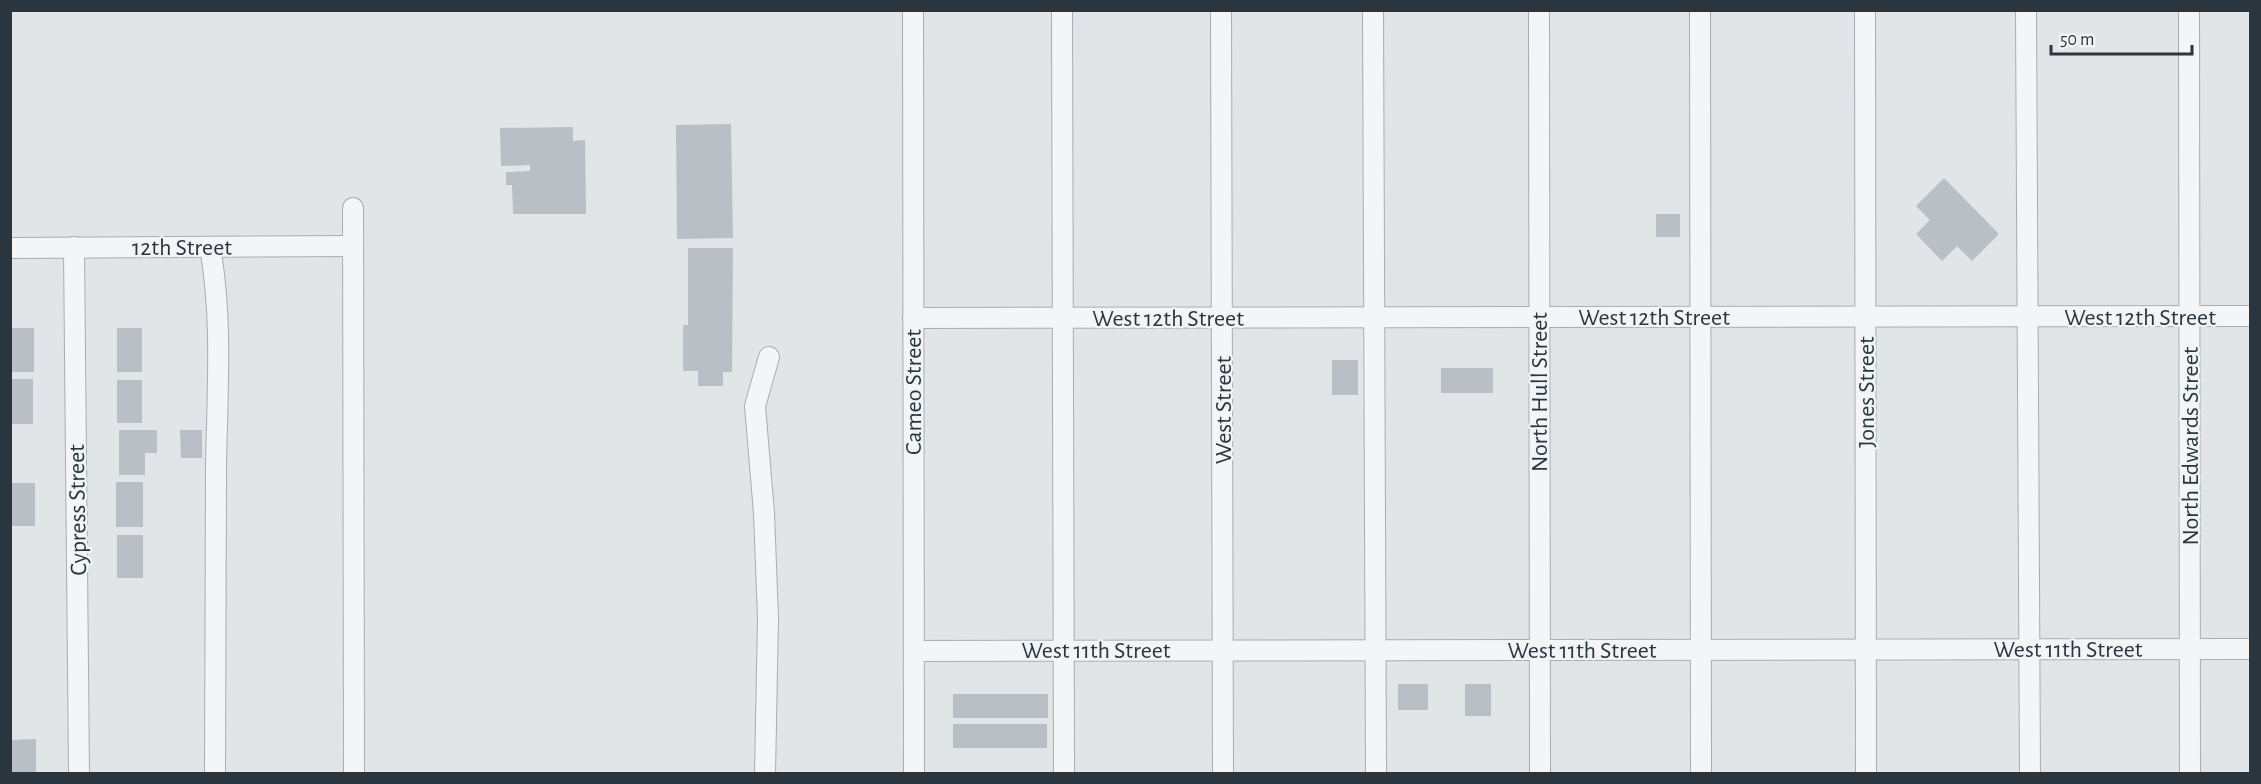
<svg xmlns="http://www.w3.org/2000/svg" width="2261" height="784" viewBox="0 0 2261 784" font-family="'Alegreya Sans',sans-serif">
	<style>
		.building { fill: #b9bfc5 }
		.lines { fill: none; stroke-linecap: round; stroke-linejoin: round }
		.minor-casing { stroke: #a7adb2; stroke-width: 22 }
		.minor { stroke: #f4f5f7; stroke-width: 20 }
		.labels { text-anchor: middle; stroke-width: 4.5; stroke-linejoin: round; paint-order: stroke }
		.street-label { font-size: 24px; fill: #2b353e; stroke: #f1f4f6 }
	</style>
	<rect width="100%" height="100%" fill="#e1e5e8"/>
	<g class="building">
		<path d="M731 124 733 238 677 239 676 125Z"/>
		<path d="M573 127V141L585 140 586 214H513L512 185H506V172L530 171V165L501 166 500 128Z"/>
		<path d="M1944 178 1999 234 1972 261 1957 246 1942 261 1916 234 1930 220 1916 206Z"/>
		<rect x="1656" y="214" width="24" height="23"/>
		<path d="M688 248H733L732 372H723V386H698V371H683V325H688Z"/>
		<rect x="10" y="328" width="24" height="44"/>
		<rect x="117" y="328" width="25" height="44"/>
		<rect x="1332" y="360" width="26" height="35"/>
		<rect x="1441" y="368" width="52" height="25"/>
		<rect x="10" y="379" width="23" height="45"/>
		<rect x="117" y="380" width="25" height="43"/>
		<path d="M119 430H157V453H145V475H119Z"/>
		<path d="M180 430H202V458H181Z"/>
		<rect x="116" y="482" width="27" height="45"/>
		<rect x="10" y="483" width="25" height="43"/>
		<rect x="117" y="535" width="26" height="43"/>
		<rect x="1398" y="684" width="30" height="26"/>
		<rect x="1465" y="684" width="26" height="32"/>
		<rect x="953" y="694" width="95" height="24"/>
		<rect x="953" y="724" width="94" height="24"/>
		<path d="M36 739V774H10V740Z"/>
	</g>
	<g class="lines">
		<defs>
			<g id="minor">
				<path d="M913 10 914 774"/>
				<path d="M1062 10 1064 774"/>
				<path d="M1221 10 1223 774"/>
				<path d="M1373 10 1376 774"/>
				<path d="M1539 10 1540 774"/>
				<path d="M1700 10 1701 774"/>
				<path d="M1865 10 1866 774"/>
				<path d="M2026 10 2030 774"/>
				<path d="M2189 10 2190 774"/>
				<path d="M353 208 354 774"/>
				<path d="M74 247 79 774"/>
				<path d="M210 247C223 320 217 395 216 469 215 570 215 672 215 774"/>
				<path d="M10 248 353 246"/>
				<path d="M913 318 2250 316"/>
				<path d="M914 651 2250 649"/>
				<path d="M765 774 768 618 764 513 755 406 769 357"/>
			</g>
		</defs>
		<use href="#minor" class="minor-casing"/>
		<use href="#minor" class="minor"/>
	</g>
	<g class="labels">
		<g class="street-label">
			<text x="182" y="255">12th Street</text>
			<text x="1654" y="325">West 12th Street</text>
			<text x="2140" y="325">West 12th Street</text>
			<text x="1168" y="326">West 12th Street</text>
			<text transform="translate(913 392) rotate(-90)" y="8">Cameo Street</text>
			<text transform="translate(1539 392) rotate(-90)" y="8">North Hull Street</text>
			<text transform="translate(1866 392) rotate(-90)" y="8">Jones Street</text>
			<text transform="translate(1223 410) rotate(-90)" y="8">West Street</text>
			<text transform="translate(2190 446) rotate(-90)" y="8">North Edwards Street</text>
			<text transform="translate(77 510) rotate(-91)" y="8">Cypress Street</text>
			<text x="2068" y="657">West 11th Street</text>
			<text x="1096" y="658">West 11th Street</text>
			<text x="1582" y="658">West 11th Street</text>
		</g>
	</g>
	<rect width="2261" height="784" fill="none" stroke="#2b353e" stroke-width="24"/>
	<path d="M2051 45v9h141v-9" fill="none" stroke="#2b353e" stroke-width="3"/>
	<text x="2060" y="45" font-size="18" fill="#2b353e" stroke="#f1f4f6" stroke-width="4.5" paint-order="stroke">50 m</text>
</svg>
